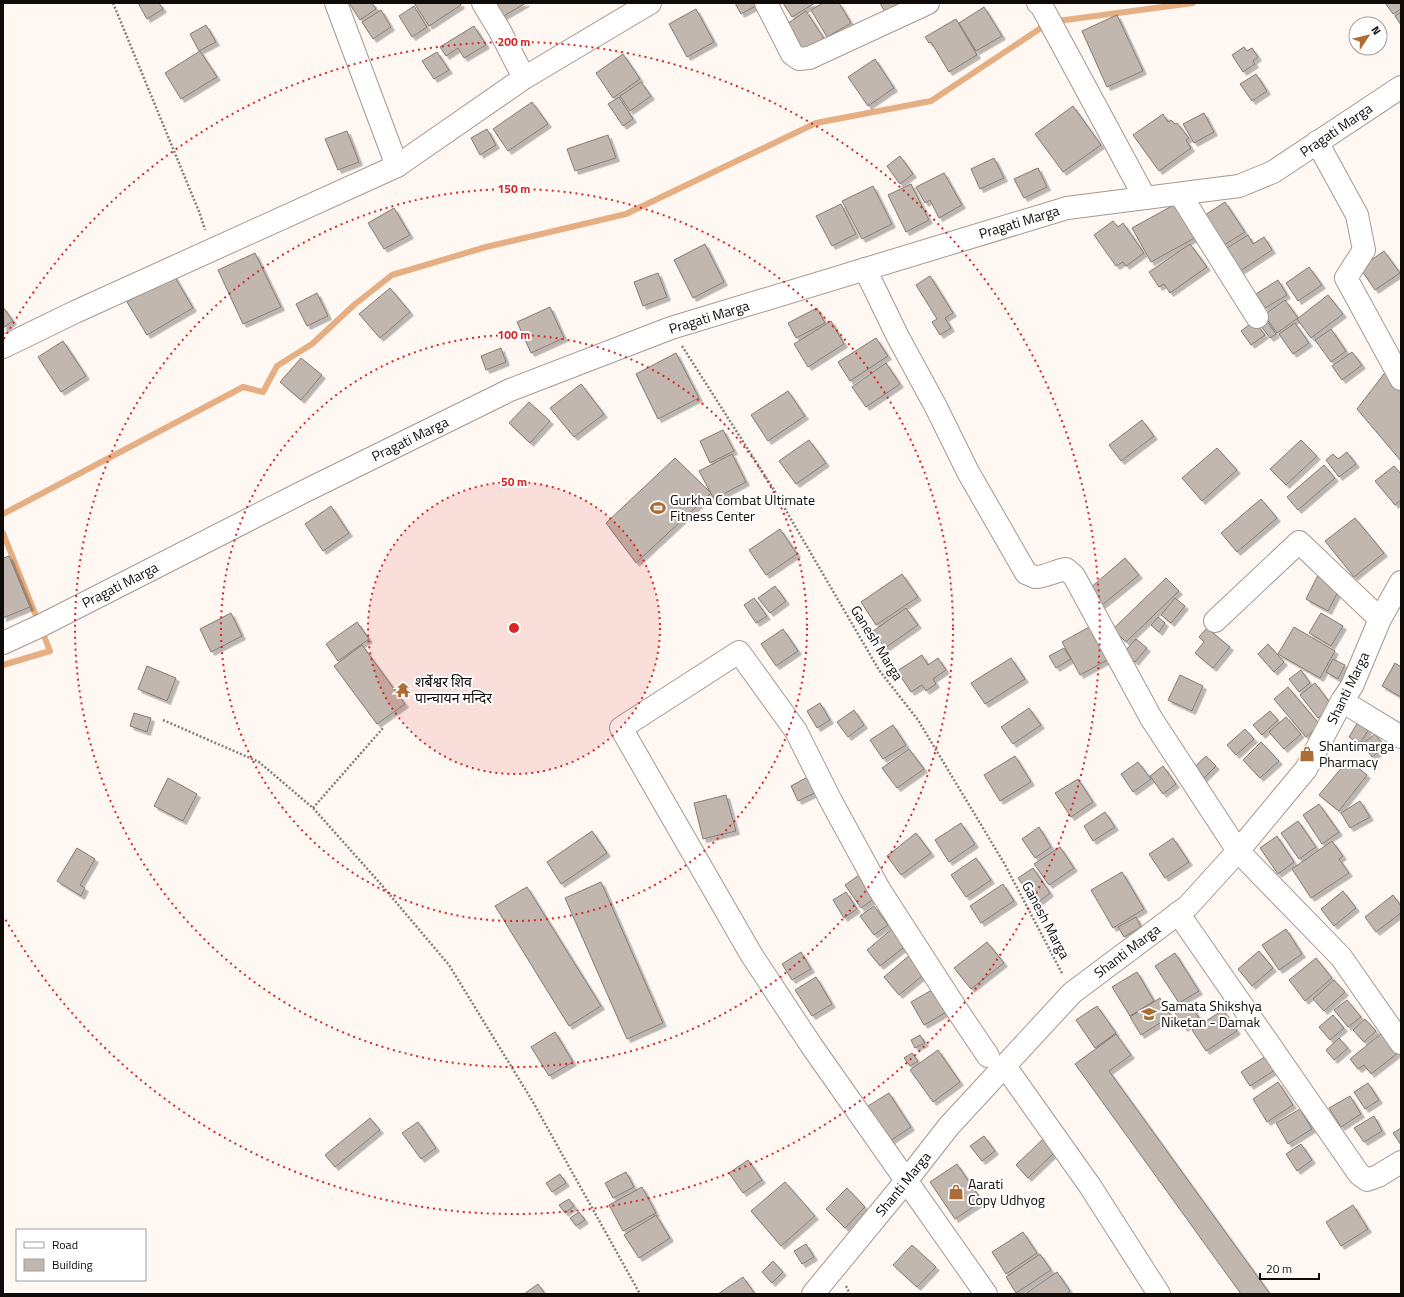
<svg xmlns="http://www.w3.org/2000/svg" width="1404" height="1297" viewBox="0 0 1404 1297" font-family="'Titillium Web','Noto Sans Devanagari',sans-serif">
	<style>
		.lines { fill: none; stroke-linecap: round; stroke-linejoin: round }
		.stream { stroke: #e5ae83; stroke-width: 6 }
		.building { fill: #c2b7ae; stroke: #847a72; filter: url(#shadow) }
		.street-casing { stroke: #a49991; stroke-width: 24 }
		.path { stroke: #847e7a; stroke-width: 2.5; stroke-dasharray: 2 2; stroke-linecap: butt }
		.street { stroke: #fff; stroke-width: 22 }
		.ring { fill: none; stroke: #d62828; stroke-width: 2; stroke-dasharray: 2 4 }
		.labels { text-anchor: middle; stroke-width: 4; stroke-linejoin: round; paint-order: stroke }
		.street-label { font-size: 14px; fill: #0f0b08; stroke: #fff }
		.poi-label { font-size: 14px; fill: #0f0b08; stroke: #fff; text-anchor: start }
		.centre { fill: #d62828; stroke: #fff; stroke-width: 2 }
		.ring-label { font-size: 12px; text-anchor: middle; font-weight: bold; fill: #d62828; stroke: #fff; stroke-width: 4; stroke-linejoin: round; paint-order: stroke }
	</style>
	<defs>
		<filter id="shadow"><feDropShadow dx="3.5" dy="3.5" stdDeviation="0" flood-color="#0004"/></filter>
	</defs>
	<rect width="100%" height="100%" fill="#fff7f2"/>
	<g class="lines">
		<g class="stream">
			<path d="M3 514 243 387 263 392 277 366 312 344 354 305 392 275 486 247 626 214 816 123 931 101 1050 22 1193 3"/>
			<path d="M3 533 50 651 3 665"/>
		</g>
	</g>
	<g class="building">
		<path d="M138 3H159L163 9 147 19Z"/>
		<path d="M349 3H372L376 9 360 20Z"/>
		<path d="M414 3H460L461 5 429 26Z"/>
		<path d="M493 3H526L502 17Z"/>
		<path d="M735 3H761L741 14Z"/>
		<path d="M783 3H815L792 17Z"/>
		<path d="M823 3H839L851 23 827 37 811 10Z"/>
		<path d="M880 3H918L889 20Z"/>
		<path d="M1385 3H1401V9L1393 14Z"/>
		<path d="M414 6 427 27 412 37 399 16Z"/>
		<path d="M984 7 1002 36 976 51 959 23Z"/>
		<path d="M696 9 714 42 687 57 669 24Z"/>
		<path d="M381 10 391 27 373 39 362 22Z"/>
		<path d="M806 11 825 40 804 55 784 26Z"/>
		<path d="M1401 12V25L1395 16Z"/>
		<path d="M1117 15 1143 71 1107 87 1082 31Z"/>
		<path d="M956 19 977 55 949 72 931 42 929 43 925 37Z"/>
		<path d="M206 25 216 42 199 51 190 34Z"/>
		<path d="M474 26 486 45 464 58 458 48 446 56 440 47Z"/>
		<path d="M1244 47 1247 51 1252 48 1258 57 1253 61 1255 64 1243 72 1232 55Z"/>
		<path d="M200 51 217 77 181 99 165 73Z"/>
		<path d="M437 52 449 70 434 79 422 61Z"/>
		<path d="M623 54 640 79 613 98 596 73Z"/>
		<path d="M875 59 894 88 868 106 848 77Z"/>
		<path d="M1256 74 1267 91 1252 101 1240 84Z"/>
		<path d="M641 82 651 96 630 111 620 96Z"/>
		<path d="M619 97 633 119 623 126 608 104Z"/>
		<path d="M532 102 548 124 508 151 493 129Z"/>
		<path d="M1073 106 1101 145 1063 172 1035 134Z"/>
		<path d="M1204 113 1214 132 1194 143 1183 124Z"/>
		<path d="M1163 114 1168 122 1171 120 1175 124 1177 123 1189 138 1186 140 1191 148 1159 171 1133 135Z"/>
		<path d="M487 129 496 145 480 155 471 138Z"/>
		<path d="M347 131 359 162 338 170 325 139Z"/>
		<path d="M608 135 616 158 575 171 567 149Z"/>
		<path d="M900 156 913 174 900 184 887 166Z"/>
		<path d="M994 158 1004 178 980 189 971 169Z"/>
		<path d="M1038 168 1047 187 1024 198 1014 179Z"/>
		<path d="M944 173 962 205 939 218 930 200 925 203 916 187Z"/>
		<path d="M911 184 929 220 906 232 888 195Z"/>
		<path d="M873 186 892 224 862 239 842 201Z"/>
		<path d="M1181 201 1200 235 1151 262 1132 228Z"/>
		<path d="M1225 202 1245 232 1221 247 1202 217Z"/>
		<path d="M841 204 856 234 832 246 816 216Z"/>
		<path d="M394 208 410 235 384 249 368 223Z"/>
		<path d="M1113 221 1118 227 1123 223 1144 253 1126 266 1123 262 1116 266 1094 235Z"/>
		<path d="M1248 235 1253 244 1264 237 1272 250 1234 275 1219 253Z"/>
		<path d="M705 244 724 282 693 298 674 260Z"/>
		<path d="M1190 244 1207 267 1170 293 1164 284 1159 287 1149 272Z"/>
		<path d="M1384 251 1400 273 1375 290 1360 268Z"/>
		<path d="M255 253 281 307 243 324 218 270Z"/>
		<path d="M1309 267 1322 285 1298 301 1286 283Z"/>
		<path d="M658 273 667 297 643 306 634 282Z"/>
		<path d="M173 274 193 308 147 335 127 302Z"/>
		<path d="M930 276 953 313 945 318 951 328 940 335 932 322 937 319 916 285Z"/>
		<path d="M1278 280 1287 295 1265 308 1256 294Z"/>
		<path d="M390 288 410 312 380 338 359 314Z"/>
		<path d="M317 293 328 316 307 326 296 304Z"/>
		<path d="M1328 295 1343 314 1311 338 1297 319Z"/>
		<path d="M1285 300 1298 318 1277 333 1264 315Z"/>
		<path d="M3 307 13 321 3 328Z"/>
		<path d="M550 307 564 338 531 353 517 322Z"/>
		<path d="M817 308 825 323 796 338 788 323Z"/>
		<path d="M1264 317 1276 334 1270 338 1258 322Z"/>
		<path d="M831 321 844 344 808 367 794 344Z"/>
		<path d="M1254 321 1265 335 1251 345 1241 331Z"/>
		<path d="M1295 323 1309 343 1293 354 1279 334Z"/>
		<path d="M1331 329 1346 351 1331 362 1315 340Z"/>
		<path d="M876 338 888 356 850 381 838 362Z"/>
		<path d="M63 341 86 376 61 392 38 357Z"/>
		<path d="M501 348 506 362 486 370 481 356Z"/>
		<path d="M1352 352 1362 365 1342 380 1332 366Z"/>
		<path d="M676 353 699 398 658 419 636 374Z"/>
		<path d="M301 358 322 375 301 400 280 382Z"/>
		<path d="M886 363 900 384 866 407 852 387Z"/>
		<path d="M1387 370 1401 392V461L1357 409Z"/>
		<path d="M581 384 604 414 574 437 550 408Z"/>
		<path d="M788 391 805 416 768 441 751 415Z"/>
		<path d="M529 402 550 421 530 443 509 423Z"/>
		<path d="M1142 420 1154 436 1121 461 1109 445Z"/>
		<path d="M723 430 734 451 710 463 700 441Z"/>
		<path d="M809 440 826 463 796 484 779 461Z"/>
		<path d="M1301 440 1317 456 1286 485 1270 469Z"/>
		<path d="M1217 448 1237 470 1202 501 1182 478Z"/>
		<path d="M1347 452 1356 464 1339 477 1326 460 1333 454 1338 459Z"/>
		<path d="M732 454 746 482 714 499 699 471Z"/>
		<path d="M675 458 711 493 636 563 606 523Z"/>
		<path d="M1324 465 1335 478 1298 510 1287 497Z"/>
		<path d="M1394 466 1401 474V500L1395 505 1375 481Z"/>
		<path d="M1261 499 1277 518 1237 552 1221 533Z"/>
		<path d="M331 506 349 533 323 551 305 524Z"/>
		<path d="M1355 518 1384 553 1354 577 1325 541Z"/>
		<path d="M780 529 797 554 766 575 749 550Z"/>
		<path d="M9 556 30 607 3 618V558Z"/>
		<path d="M1125 558 1139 575 1102 605 1089 589Z"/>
		<path d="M902 574 918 597 876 625 861 602Z"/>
		<path d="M1318 575 1341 586 1328 611 1306 599Z"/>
		<path d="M1166 578 1179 591 1126 642 1113 629Z"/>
		<path d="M775 586 786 601 770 613 758 598Z"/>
		<path d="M754 598 767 616 756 623 744 605Z"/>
		<path d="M1175 598 1185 606 1171 623 1161 615Z"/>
		<path d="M906 608 918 625 885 648 873 631Z"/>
		<path d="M231 613 242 636 211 652 200 629Z"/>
		<path d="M1321 613 1343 626 1331 646 1309 633Z"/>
		<path d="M1158 617 1165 623 1159 632 1151 625Z"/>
		<path d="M357 622 369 639 338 661 326 644Z"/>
		<path d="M1091 626 1109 659 1080 675 1062 642Z"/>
		<path d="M1294 627 1335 651 1320 678 1278 654Z"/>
		<path d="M1207 628 1230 647 1213 668 1195 653 1204 642 1199 637Z"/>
		<path d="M783 629 798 651 776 666 761 644Z"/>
		<path d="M1136 639 1147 648 1135 662 1124 652Z"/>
		<path d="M1268 644 1284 662 1274 672 1258 654Z"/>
		<path d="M362 645 405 704 377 724 334 666Z"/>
		<path d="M1064 648 1071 659 1056 668 1049 656Z"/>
		<path d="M922 655 928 665 938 658 946 670 933 679 936 684 926 691 922 685 911 692 897 671Z"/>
		<path d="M1011 658 1025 679 985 704 971 683Z"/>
		<path d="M1333 659 1345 665 1338 679 1326 672Z"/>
		<path d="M1395 663 1401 667V697L1382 686Z"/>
		<path d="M147 666 176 678 167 701 138 689Z"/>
		<path d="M1301 670 1310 683 1299 692 1289 679Z"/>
		<path d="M1180 675 1203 686 1192 711 1168 700Z"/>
		<path d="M1315 683 1333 707 1318 718 1300 695Z"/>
		<path d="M1288 687 1320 725 1306 737 1274 699Z"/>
		<path d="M820 703 830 720 817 728 807 711Z"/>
		<path d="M1029 708 1041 725 1013 744 1001 727Z"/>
		<path d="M854 710 864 725 848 737 837 722Z"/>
		<path d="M1270 711 1278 720 1262 735 1253 725Z"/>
		<path d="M134 713 151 718 147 732 130 726Z"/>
		<path d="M1286 717 1301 734 1284 749 1269 732Z"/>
		<path d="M1358 722 1369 729 1360 744 1349 737Z"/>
		<path d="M893 725 906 745 883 759 870 740Z"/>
		<path d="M1245 729 1254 739 1236 755 1227 745Z"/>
		<path d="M1375 734 1385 747 1372 757 1362 744Z"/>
		<path d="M1261 742 1279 761 1260 778 1243 760Z"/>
		<path d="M909 749 924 769 897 788 882 768Z"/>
		<path d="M1015 756 1031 782 1000 801 984 775Z"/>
		<path d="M1206 756 1216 766 1201 781 1191 770Z"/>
		<path d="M1348 760 1367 775 1339 811 1319 795Z"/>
		<path d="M1138 762 1151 779 1133 792 1121 774Z"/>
		<path d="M1163 766 1176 784 1163 794 1150 776Z"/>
		<path d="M813 774 821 790 798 801 791 786Z"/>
		<path d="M168 778 197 794 183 821 154 806Z"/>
		<path d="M1078 779 1093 802 1071 817 1055 793Z"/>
		<path d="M726 795 736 831 703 839 694 803Z"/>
		<path d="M1360 801 1370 817 1350 828 1341 813Z"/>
		<path d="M1319 804 1339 832 1322 844 1303 815Z"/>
		<path d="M1105 812 1115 827 1093 841 1084 826Z"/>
		<path d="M1298 821 1316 847 1299 859 1281 833Z"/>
		<path d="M961 823 975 844 949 862 935 840Z"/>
		<path d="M1039 827 1051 847 1035 858 1022 839Z"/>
		<path d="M592 831 607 853 561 884 547 862Z"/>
		<path d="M916 833 931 853 901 875 887 856Z"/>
		<path d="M1277 836 1294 862 1278 874 1260 848Z"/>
		<path d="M1173 838 1189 862 1165 878 1149 854Z"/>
		<path d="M1332 841 1343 856 1339 859 1349 873 1311 898 1292 869Z"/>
		<path d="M1060 847 1074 868 1049 885 1034 864Z"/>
		<path d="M77 848 95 859 80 885 85 888 81 896 57 881Z"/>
		<path d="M976 858 991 880 966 897 951 875Z"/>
		<path d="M1033 868 1050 893 1036 904 1018 878Z"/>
		<path d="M1122 872 1144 909 1113 928 1091 890Z"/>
		<path d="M862 873 878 896 861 908 845 885Z"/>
		<path d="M601 882 663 1023 627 1039 565 898Z"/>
		<path d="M1003 884 1014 901 981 923 970 906Z"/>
		<path d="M527 887 601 1006 569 1026 495 906Z"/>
		<path d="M1343 891 1356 908 1334 926 1321 909Z"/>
		<path d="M846 892 857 909 844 918 833 900Z"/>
		<path d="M1393 895 1401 906V913L1376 932 1365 917Z"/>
		<path d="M874 906 888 925 874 935 860 916Z"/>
		<path d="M1136 917 1141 927 1124 937 1118 927Z"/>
		<path d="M893 928 907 945 880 966 867 950Z"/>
		<path d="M1286 929 1302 954 1279 970 1262 945Z"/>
		<path d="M987 942 1004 963 971 989 954 968Z"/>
		<path d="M1259 951 1273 968 1252 986 1238 969Z"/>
		<path d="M801 952 811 969 792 980 782 964Z"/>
		<path d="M1175 953 1199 991 1179 1003 1155 966Z"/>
		<path d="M911 954 927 972 899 995 884 977Z"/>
		<path d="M1316 958 1332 978 1305 1001 1289 980Z"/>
		<path d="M1137 972 1154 1001 1130 1016 1112 987Z"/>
		<path d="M816 977 832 1004 812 1016 795 990Z"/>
		<path d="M1334 980 1345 992 1324 1011 1313 999Z"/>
		<path d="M937 987 950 1010 924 1025 911 1002Z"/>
		<path d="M1160 998 1171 1016 1141 1035 1130 1017Z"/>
		<path d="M1347 1000 1361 1017 1348 1027 1334 1010Z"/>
		<path d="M1189 1002 1199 1018 1184 1028 1174 1011Z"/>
		<path d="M1097 1006 1116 1033 1095 1048 1076 1020Z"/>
		<path d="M1223 1010 1237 1031 1206 1051 1192 1030Z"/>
		<path d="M1333 1015 1344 1028 1330 1040 1319 1027Z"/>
		<path d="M1365 1019 1376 1031 1364 1042 1353 1030Z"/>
		<path d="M555 1032 573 1062 549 1076 531 1047Z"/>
		<path d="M1382 1033 1398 1053 1371 1074 1364 1065 1358 1069 1350 1059Z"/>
		<path d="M1116 1034 1131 1055 1109 1071 1270 1294H1241L1075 1064Z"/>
		<path d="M920 1035 925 1043 915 1048 911 1040Z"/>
		<path d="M1339 1038 1348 1048 1334 1060 1326 1050Z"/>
		<path d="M938 1050 960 1082 933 1102 910 1070Z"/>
		<path d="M912 1053 918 1061 910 1066 904 1058Z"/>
		<path d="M1266 1056 1275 1070 1250 1086 1241 1072Z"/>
		<path d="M1278 1082 1293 1105 1267 1122 1253 1099Z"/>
		<path d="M1368 1083 1379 1100 1365 1109 1354 1092Z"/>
		<path d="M889 1093 911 1127 890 1141 868 1106Z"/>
		<path d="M1350 1096 1361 1114 1341 1127 1329 1108Z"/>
		<path d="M1300 1109 1312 1129 1288 1144 1276 1123Z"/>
		<path d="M1374 1116 1382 1131 1364 1142 1354 1128Z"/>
		<path d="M370 1118 380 1130 335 1167 325 1155Z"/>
		<path d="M418 1122 436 1148 421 1159 402 1133Z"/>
		<path d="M1401 1128V1145L1393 1133Z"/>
		<path d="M984 1136 995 1151 982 1161 970 1146Z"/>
		<path d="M1043 1139 1055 1152 1028 1178 1016 1165Z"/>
		<path d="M1301 1144 1312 1160 1297 1171 1286 1154Z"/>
		<path d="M748 1160 762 1180 743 1193 729 1173Z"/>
		<path d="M957 1164 982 1201 955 1219 930 1182Z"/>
		<path d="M626 1172 634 1187 613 1198 605 1183Z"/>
		<path d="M560 1174 566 1183 552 1192 546 1183Z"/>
		<path d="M785 1182 815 1216 781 1246 751 1211Z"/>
		<path d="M642 1187 656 1213 623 1231 609 1205Z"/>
		<path d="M847 1188 865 1207 845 1228 826 1209Z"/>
		<path d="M569 1199 574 1206 565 1213 559 1205Z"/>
		<path d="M1353 1205 1368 1229 1341 1246 1326 1222Z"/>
		<path d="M579 1212 585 1220 576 1226 570 1218Z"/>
		<path d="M656 1215 670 1238 639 1258 624 1235Z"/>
		<path d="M1023 1232 1037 1253 1006 1274 992 1252Z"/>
		<path d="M806 1244 814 1257 802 1264 794 1251Z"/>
		<path d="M912 1245 936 1267 917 1287 893 1265Z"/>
		<path d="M1040 1254 1051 1270 1016 1293 1006 1277Z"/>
		<path d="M773 1261 783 1272 772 1283 762 1272Z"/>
		<path d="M1057 1272 1070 1291 1066 1294H1025Z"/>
		<path d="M743 1277 755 1294H718Z"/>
		<path d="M538 1284 545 1294H524Z"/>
	</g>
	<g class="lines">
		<defs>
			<g id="street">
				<path d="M336 3 397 166"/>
				<path d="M483 3 500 31 524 78"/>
				<path d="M766 3 792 54 799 59 809 58 928 3"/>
				<path d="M1038 3 1041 5 1145 198"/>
				<path d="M1317 142 1357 215 1364 250 1346 278 1401 379"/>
				<path d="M1180 194 1257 317"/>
				<path d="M865 269 898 337 936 407 968 472 1026 573C1029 574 1032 576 1035 577 1043 578 1057 570 1066 569L1074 576 1151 718 1238 851 1341 957 1401 1043"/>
				<path d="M3 347 75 312 397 166 524 78 650 3"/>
				<path d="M1215 621 1299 542 1380 619"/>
				<path d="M3 643 40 626 303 492 510 390 671 328 1067 208 1239 186 1273 172 1401 87"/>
				<path d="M1342 701 1401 737"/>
				<path d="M1178 913 1359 1174 1367 1180 1378 1176 1401 1162"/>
				<path d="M1007 1069 1090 1186 1159 1294"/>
				<path d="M813 1294 906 1181 949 1126 1072 993 1188 906 1238 851 1306 769 1342 701 1352 686 1380 619 1401 582"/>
				<path d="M986 1294 811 1045 751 954 621 728 739 652 796 731 831 801 879 889 957 1010 988 1056"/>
			</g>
		</defs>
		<use href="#street" class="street-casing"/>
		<g class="path">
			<path d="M113 3 200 214 205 230"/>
			<path d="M682 346 774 490 879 670 918 720 1004 863 1063 975"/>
			<path d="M163 720 259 762 313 808 379 882 449 965 533 1102 640 1294"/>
			<path d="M313 808 383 728"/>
			<path d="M846 1286 850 1294"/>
		</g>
		<use href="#street" class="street"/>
	</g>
	<circle cx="514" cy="628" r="146" fill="#d62828" fill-opacity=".12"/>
	<g class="ring">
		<circle cx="514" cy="628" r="146"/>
		<circle cx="514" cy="628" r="293"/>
		<circle cx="514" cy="628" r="439"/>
		<path d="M4 339A586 586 0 1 1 4 917"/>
	</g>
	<defs>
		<symbol id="stadium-bare" viewBox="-9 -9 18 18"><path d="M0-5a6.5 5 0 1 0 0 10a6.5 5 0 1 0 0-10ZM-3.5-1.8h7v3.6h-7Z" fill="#ae6d37" stroke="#fff" stroke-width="2.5" paint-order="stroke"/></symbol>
		<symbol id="temple-bare" viewBox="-9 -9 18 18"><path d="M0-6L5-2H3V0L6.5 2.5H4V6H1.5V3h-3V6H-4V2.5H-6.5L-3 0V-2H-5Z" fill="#ae6d37" stroke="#fff" stroke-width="2.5" paint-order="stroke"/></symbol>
		<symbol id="shop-bare" viewBox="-9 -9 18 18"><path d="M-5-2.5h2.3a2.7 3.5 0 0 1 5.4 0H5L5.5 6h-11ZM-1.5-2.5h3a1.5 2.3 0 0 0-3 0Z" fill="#ae6d37" stroke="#fff" stroke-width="2.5" paint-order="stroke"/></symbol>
		<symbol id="school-bare" viewBox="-9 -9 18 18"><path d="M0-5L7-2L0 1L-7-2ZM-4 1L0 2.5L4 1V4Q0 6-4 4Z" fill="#ae6d37" stroke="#fff" stroke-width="2.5" paint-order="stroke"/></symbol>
	</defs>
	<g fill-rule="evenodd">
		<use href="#stadium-bare" x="647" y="497" width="22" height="22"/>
		<use href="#temple-bare" x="392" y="679" width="22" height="22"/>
		<use href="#shop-bare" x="1296" y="743" width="22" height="22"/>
		<use href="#school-bare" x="1138" y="1003" width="22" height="22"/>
		<use href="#shop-bare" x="945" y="1181" width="22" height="22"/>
	</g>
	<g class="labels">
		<g class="street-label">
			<text transform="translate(1336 130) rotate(-34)" y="5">Pragati Marga</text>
			<text transform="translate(1019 222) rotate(-17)" y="5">Pragati Marga</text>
			<text transform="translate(709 317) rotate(-17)" y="5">Pragati Marga</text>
			<text transform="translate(410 439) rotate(-26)" y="5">Pragati Marga</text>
			<text transform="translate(120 585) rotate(-27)" y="5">Pragati Marga</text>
			<text transform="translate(877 643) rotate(58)" y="5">Ganesh Marga</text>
			<text transform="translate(1348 688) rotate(-64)" y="5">Shanti Marga</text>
			<text transform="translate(1046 920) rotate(62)" y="5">Ganesh Marga</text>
			<text transform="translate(1127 951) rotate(-37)" y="5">Shanti Marga</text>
			<text transform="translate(903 1184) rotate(-51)" y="5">Shanti Marga</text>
		</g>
		<g class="poi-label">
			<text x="670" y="505">Gurkha Combat Ultimate<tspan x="670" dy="16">Fitness Center</tspan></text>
			<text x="415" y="687">शर्बेश्वर शिव<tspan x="415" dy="16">पान्चायन मन्दिर</tspan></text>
			<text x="1319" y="751">Shantimarga<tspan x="1319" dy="16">Pharmacy</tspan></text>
			<text x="1161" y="1011">Samata Shikshya<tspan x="1161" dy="16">Niketan - Damak</tspan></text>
			<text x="968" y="1189">Aarati<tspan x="968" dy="16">Copy Udhyog</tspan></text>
		</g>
	</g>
	<circle cx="514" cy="628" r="6" class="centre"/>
	<g class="ring-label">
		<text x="514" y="46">200 m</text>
		<text x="514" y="193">150 m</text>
		<text x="514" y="339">100 m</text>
		<text x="514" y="486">50 m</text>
	</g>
	<rect width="1404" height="1297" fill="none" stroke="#0f0b08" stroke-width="8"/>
	<rect x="16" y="1229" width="130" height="52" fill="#ffffff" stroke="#9f9d9c"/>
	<rect x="24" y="1242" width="20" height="6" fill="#ffffff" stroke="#9f9d9c"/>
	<text x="52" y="1249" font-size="12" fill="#0f0b08">Road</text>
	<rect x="24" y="1259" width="20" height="12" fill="#c2b7ae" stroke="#9f9d9c"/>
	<text x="52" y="1269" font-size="12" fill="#0f0b08">Building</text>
	<g transform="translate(1368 36) rotate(55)"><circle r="19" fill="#ffffff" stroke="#9f9d9c"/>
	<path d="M0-3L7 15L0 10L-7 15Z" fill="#ae6d37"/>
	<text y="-6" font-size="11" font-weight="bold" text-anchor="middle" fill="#0f0b08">N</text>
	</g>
	<path d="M1260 1273v6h59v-6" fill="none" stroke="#0f0b08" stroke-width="2"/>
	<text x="1266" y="1273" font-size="12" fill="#0f0b08" stroke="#ffffff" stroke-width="3" paint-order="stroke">20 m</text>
</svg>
